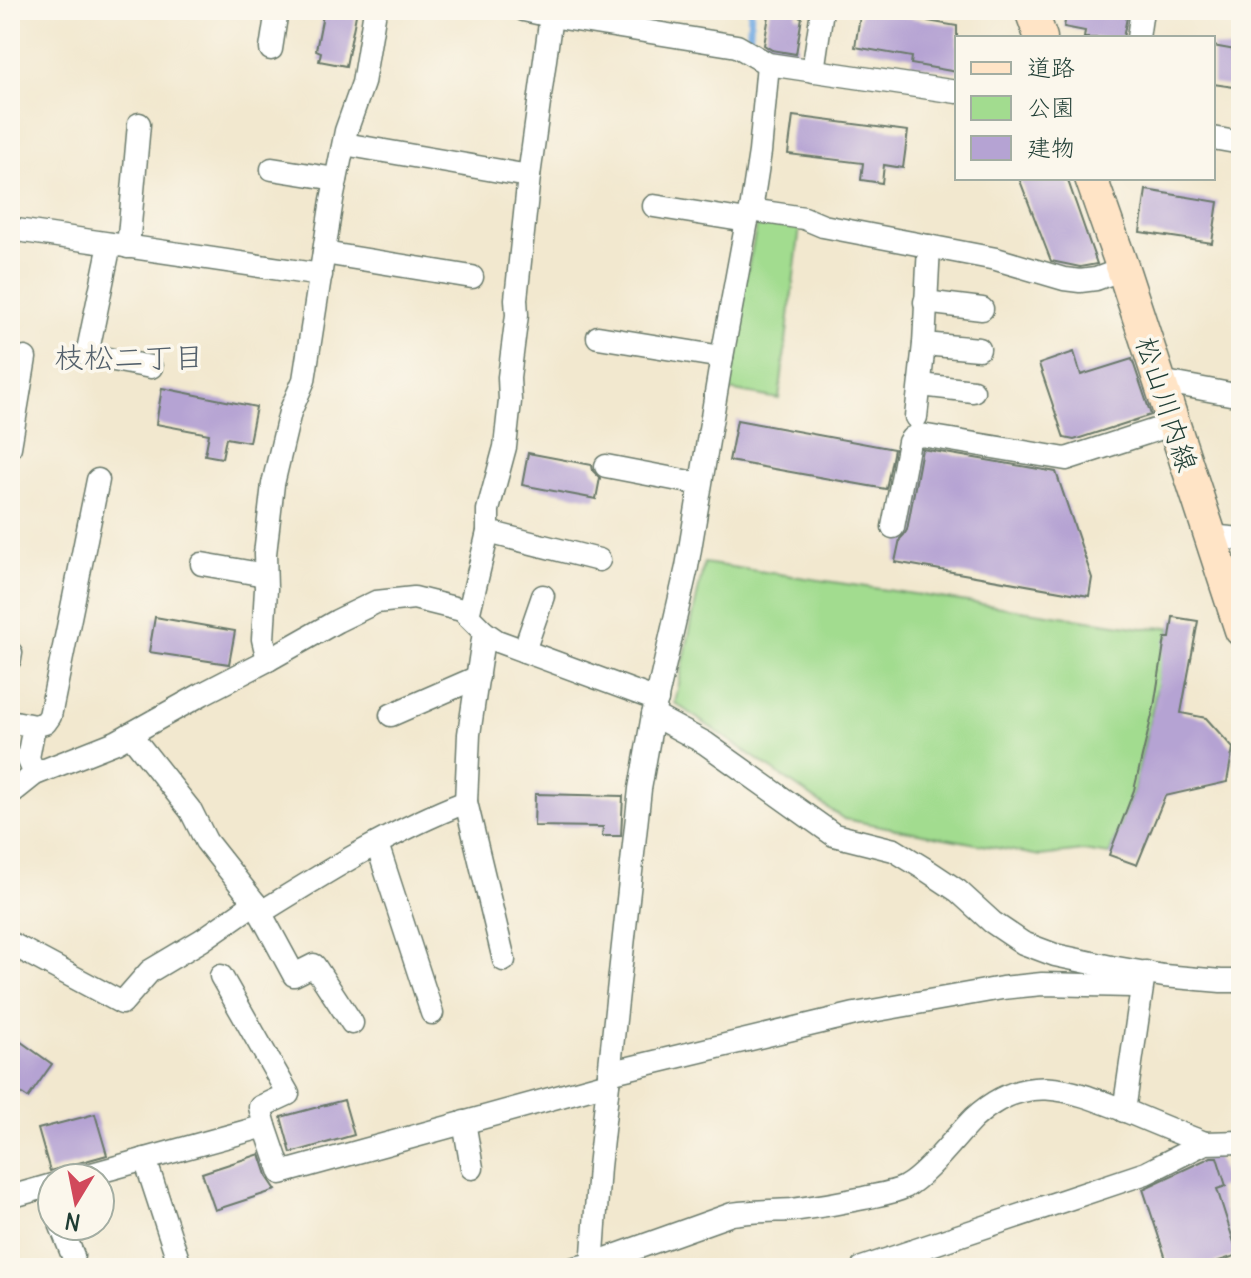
<svg xmlns="http://www.w3.org/2000/svg" width="1251" height="1278" viewBox="0 0 1251 1278" font-family="Delius,'Klee One',sans-serif">
	<style>
		.green { fill: #a2dc8f; stroke: #608c62; stroke-width: 2 }
		.lines { fill: none; stroke-linecap: round; stroke-linejoin: round }
		.stream { stroke: #74ace3; stroke-width: 7 }
		.building { fill: #b5a3d3 }
		.street-casing { stroke: #69796a; stroke-width: 25 }
		.secondary-casing { stroke: #69796a; stroke-width: 35 }
		.street { stroke: #fff; stroke-width: 22 }
		.secondary { stroke: #ffe4c6; stroke-width: 32 }
		.labels { text-anchor: middle; stroke-width: 7; stroke-linejoin: round; paint-order: stroke }
		.street-label { font-size: 28px; fill: #1f3d34; stroke: #fbf7ec }
		.neighbourhood-label { font-size: 30px; fill: #54616c; stroke: #fbf7ec }
	</style>
	<rect width="100%" height="100%" fill="#fbf7ec"/>
	<filter id="ink" filterUnits="userSpaceOnUse"><feTurbulence type="fractalNoise" baseFrequency=".0125" numOctaves="2"/><feDisplacementMap in="SourceGraphic" scale="16" xChannelSelector="R" yChannelSelector="G"/><feConvolveMatrix kernelMatrix="1 2 1 2 8 2 1 2 1" color-interpolation-filters="sRGB"/></filter>
	<filter id="wash" filterUnits="userSpaceOnUse"><feTurbulence type="fractalNoise" baseFrequency=".006" numOctaves="4" result="noise"/><feDisplacementMap in="SourceGraphic" scale="32" xChannelSelector="R" yChannelSelector="G"/><feGaussianBlur stdDeviation="1.8" result="paint"/><feColorMatrix in="noise" values="0 0 0 0 0 0 0 0 0 0 0 0 0 0 0 0 0 1.4 0 .05"/><feComposite in="paint" operator="in"/></filter>
	<g filter="url(#wash)">
		<rect width="100%" height="100%" fill="#f2e8cf"/>
		<g class="green">
			<path d="M758 219 800 227 779 399 723 389Z"/>
			<path d="M704 563 1142 628 1171 627 1134 790 1109 855 1083 851 1040 856 844 819 675 703Z"/>
		</g>
		<g class="lines">
			<path class="stream" d="M749 48 751 10"/>
		</g>
		<g id="blocks">
			<g class="building">
				<path d="M324 10H357L346 66 319 61 321 52 316 50Z"/>
				<path d="M770 10H797L796 16 802 17 796 54 772 50 764 45Z"/>
				<path d="M861 10H901L899 16 957 26V72L911 64 912 57 855 47Z"/>
				<path d="M1067 10H1114L1128 12 1123 38H1084L1085 31 1064 27Z"/>
				<path d="M1213 46 1241 51V88L1213 84Z"/>
				<path d="M793 116 908 131 903 168 884 165 882 183 861 180 863 163 788 154Z"/>
				<path d="M1019 178H1067L1097 264 1080 267 1051 261Z"/>
				<path d="M1146 190 1218 202 1212 243 1140 232Z"/>
				<path d="M1074 352 1081 375 1132 359 1151 415 1074 440 1064 438 1039 364Z"/>
				<path d="M162 388 256 407 249 442 226 438 222 458 205 455 209 434 156 424Z"/>
				<path d="M737 420 894 449 886 489 729 461Z"/>
				<path d="M922 449 1056 472 1092 578 1089 596 895 562 900 539 904 535 907 530Z"/>
				<path d="M528 453 592 465 593 471 600 478 596 499 522 485Z"/>
				<path d="M155 617 235 631 229 664 149 652Z"/>
				<path d="M1173 617 1198 621 1181 713 1206 718 1233 748 1227 782 1165 796 1137 865 1109 855 1134 790 1154 707 1165 638H1170Z"/>
				<path d="M535 794 623 796 621 836H602L603 827 534 826Z"/>
				<path d="M10 1034 52 1064 28 1098 10 1086Z"/>
				<path d="M344 1100 354 1135 291 1153 281 1117Z"/>
				<path d="M95 1114 107 1155 50 1171 38 1129Z"/>
				<path d="M260 1154 268 1178 276 1190 215 1210 202 1173Z"/>
				<path d="M1211 1157H1217L1226 1186 1217 1189 1238 1255 1197 1268H1169L1143 1189Z"/>
			</g>
		</g>
	</g>
	<g filter="url(#ink)">
		<use href="#blocks" fill-opacity="0" stroke="#69796a" stroke-width="2"/>
		<g class="lines">
			<defs>
				<g id="street">
					<path d="M524 10 551 16 737 46 768 64 957 92"/>
					<path d="M1138 38 1142 10"/>
					<path d="M271 49 277 10"/>
					<path d="M813 71 822 10"/>
					<path d="M1213 138 1241 143"/>
					<path d="M344 144 529 176"/>
					<path d="M272 169 336 179"/>
					<path d="M654 206 747 221"/>
					<path d="M751 210 804 218 823 226 996 259 1064 279 1080 281 1096 279 1123 269"/>
					<path d="M10 229 321 275"/>
					<path d="M110 244 87 355 151 367"/>
					<path d="M128 247 139 124"/>
					<path d="M324 253 472 277"/>
					<path d="M925 302 982 309"/>
					<path d="M598 337 722 357"/>
					<path d="M924 344 979 349"/>
					<path d="M1160 381 1241 396"/>
					<path d="M921 385 973 391"/>
					<path d="M916 417 924 344 929 246"/>
					<path d="M10 447 25 358"/>
					<path d="M606 466 700 484"/>
					<path d="M893 527 909 442 912 438 921 435 1066 459 1174 424"/>
					<path d="M488 532 599 560"/>
					<path d="M1210 536 1241 539"/>
					<path d="M202 564 265 575"/>
					<path d="M468 616 488 532V510L505 447 510 401 509 377 517 315 516 299 529 176 551 16"/>
					<path d="M484 632 469 734 466 802 504 960"/>
					<path d="M524 651 543 596"/>
					<path d="M10 659 11 653"/>
					<path d="M268 660 263 639 266 589 265 554 273 484 290 412 304 380 332 200 346 131 363 83 375 10"/>
					<path d="M391 715 478 677"/>
					<path d="M653 715 705 743 834 835 894 850 925 869 958 891 992 922 1023 943 1055 955 1111 967 1164 976 1221 981H1241"/>
					<path d="M10 721 34 726 28 758 35 774"/>
					<path d="M34 726 45 723 50 716 98 480"/>
					<path d="M10 794 35 774 116 742 202 694 268 660 337 621 376 602 414 598 462 610 484 632 497 641 657 700"/>
					<path d="M377 844 432 1013"/>
					<path d="M255 903 294 975 314 965 352 1023"/>
					<path d="M260 913C326 872 393 830 466 802"/>
					<path d="M10 943 122 1003 150 971 202 940 255 903 206 841 191 811 130 734"/>
					<path d="M221 976 288 1094 260 1107 265 1126"/>
					<path d="M609 1073 855 1014 1002 988 1042 984 1132 986 1143 981 1146 972"/>
					<path d="M1124 1111 1143 981"/>
					<path d="M464 1122 472 1168"/>
					<path d="M145 1159 179 1263"/>
					<path d="M77 1178 265 1126 281 1173 608 1083"/>
					<path d="M10 1197 52 1185"/>
					<path d="M61 1226 73 1256"/>
					<path d="M575 1268 592 1264 732 1214C752 1211 772 1211 792 1210 816 1207 840 1203 864 1198 877 1195 893 1193 905 1187 927 1175 955 1137 974 1118 1025 1071 1069 1089 1126 1111 1152 1122 1178 1133 1205 1143"/>
					<path d="M592 1268 599 1167 640 789 653 715 687 567 722 357 747 221 751 210 760 152 768 64"/>
					<path d="M862 1268 1146 1173 1205 1143 1241 1142"/>
				</g>
				<g id="secondary">
					<path d="M1031 10 1041 38"/>
					<path d="M1091 178 1123 269 1241 630"/>
				</g>
			</defs>
			<use href="#street" class="street-casing"/>
			<use href="#secondary" class="secondary-casing"/>
			<use href="#street" class="street"/>
			<use href="#secondary" class="secondary"/>
		</g>
	</g>
	<g class="labels">
		<g class="street-label">
			<text transform="translate(1167 404) rotate(72)" y="10">松山川内線</text>
		</g>
		<g class="neighbourhood-label">
			<text x="129" y="368">枝松二丁目</text>
		</g>
	</g>
	<rect width="1251" height="1278" fill="none" stroke="#fbf7ec" stroke-width="40"/>
	<rect x="955" y="36" width="260" height="144" fill="#fbf7ec" stroke="#a3ada2" stroke-width="2"/>
	<rect x="971" y="62" width="40" height="12" fill="#ffe4c6" stroke="#a3ada2" stroke-width="2"/>
	<text x="1027" y="76" font-size="24" fill="#1f3d34">道路</text>
	<rect x="971" y="96" width="40" height="24" fill="#a2dc8f" stroke="#a3ada2" stroke-width="2"/>
	<text x="1027" y="116" font-size="24" fill="#1f3d34">公園</text>
	<rect x="971" y="136" width="40" height="24" fill="#b5a3d3" stroke="#a3ada2" stroke-width="2"/>
	<text x="1027" y="156" font-size="24" fill="#1f3d34">建物</text>
	<g transform="translate(76 1202) rotate(190)"><circle r="38" fill="#fbf7ec" stroke="#a3ada2" stroke-width="2"/>
	<path d="M0-6L14 30L0 20L-14 30Z" fill="#d1495b"/>
	<text y="-12" font-size="22" font-weight="bold" text-anchor="middle" fill="#1f3d34">N</text>
	</g>
</svg>
